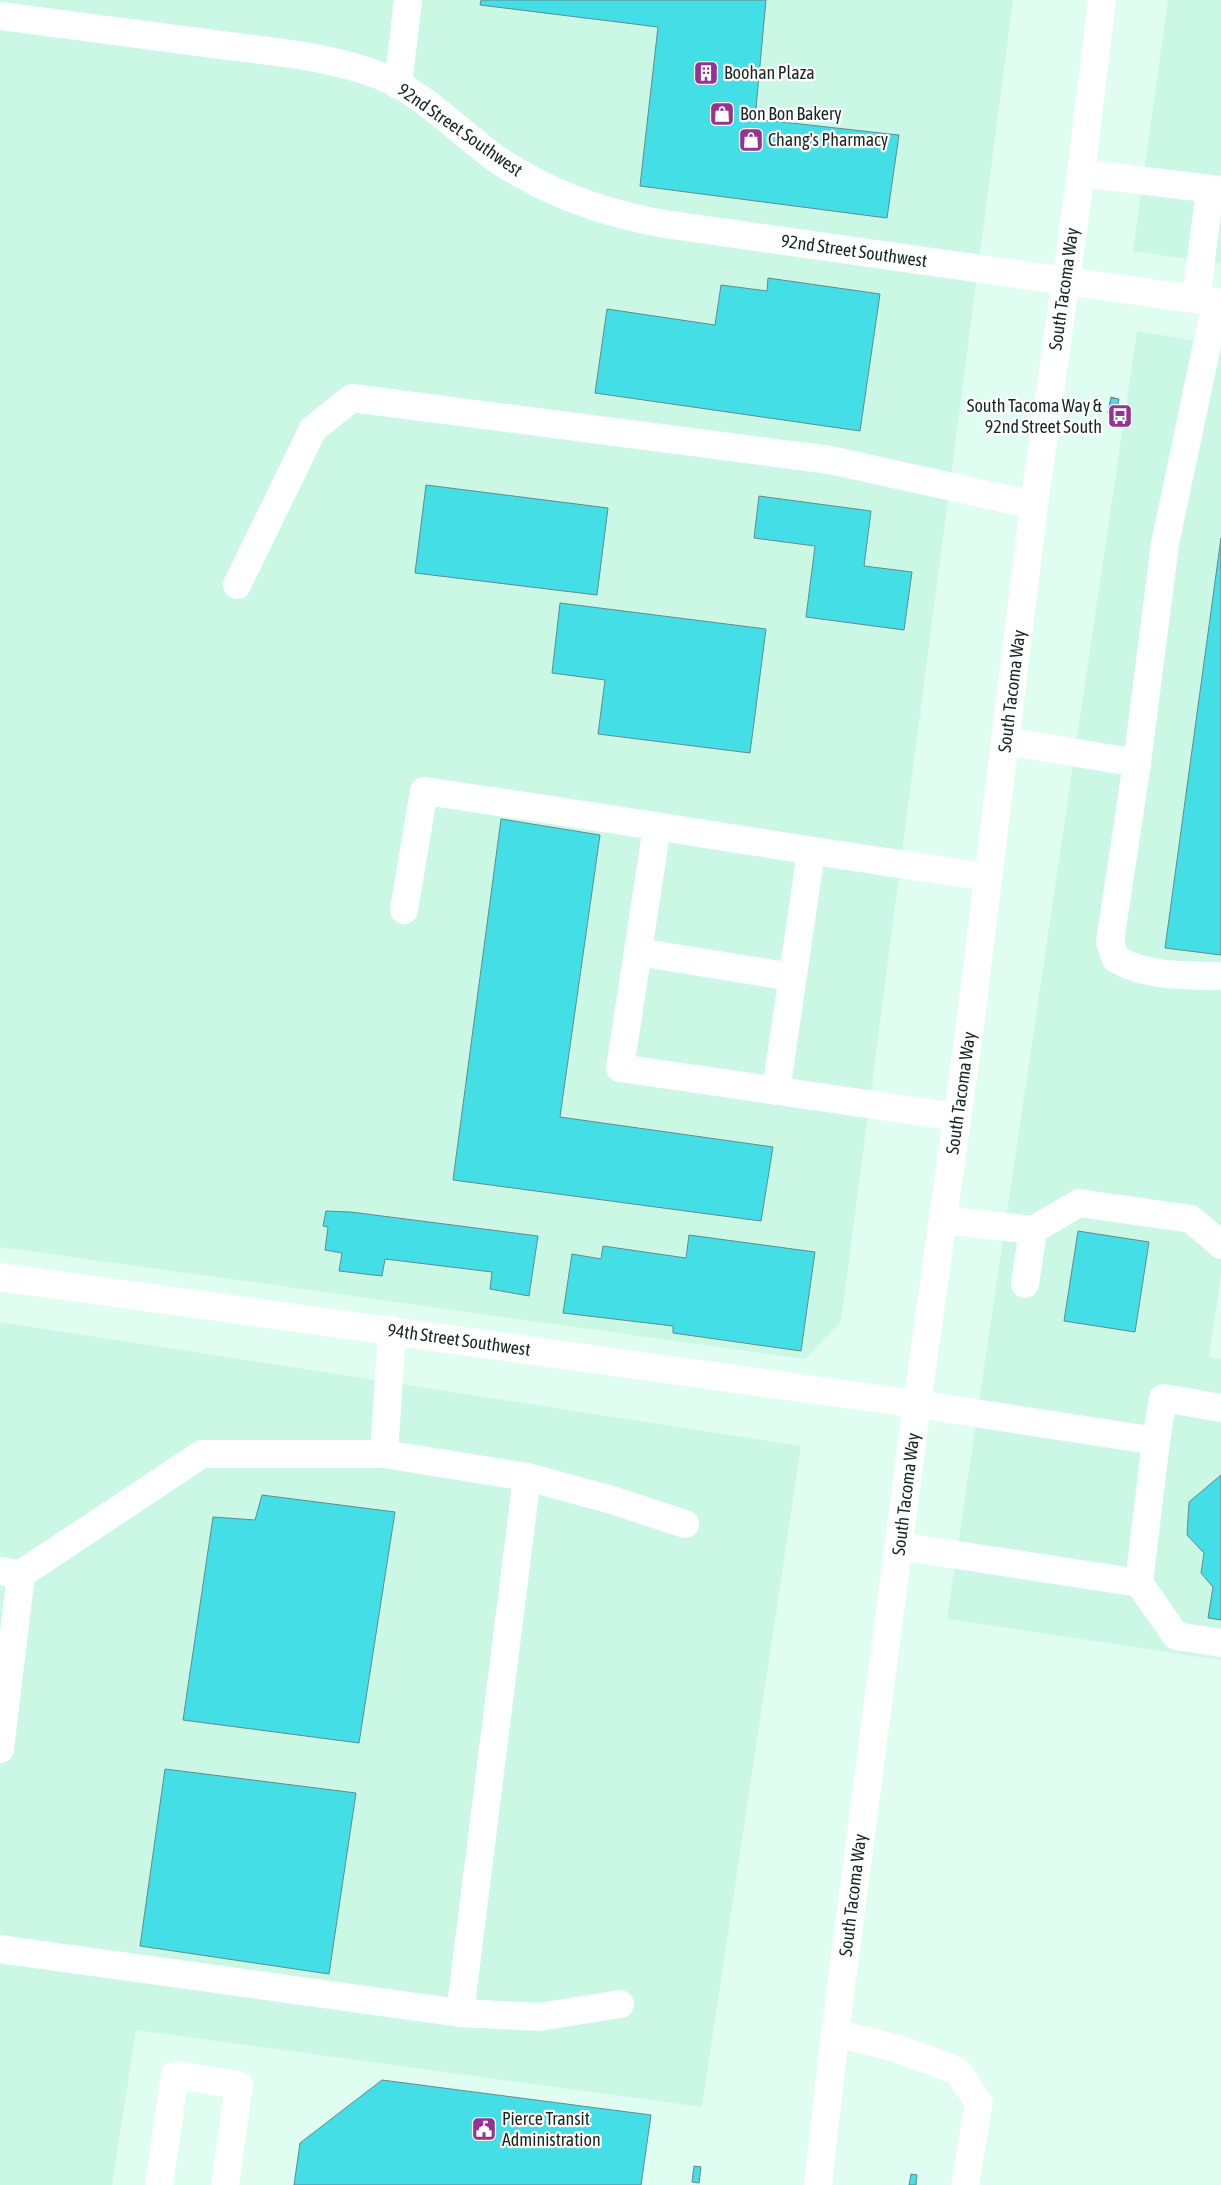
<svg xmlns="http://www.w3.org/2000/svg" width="1221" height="2185" viewBox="0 0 1221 2185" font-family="'Asap Condensed',sans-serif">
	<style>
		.built { fill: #caf8e5 }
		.building { fill: #43dee6; stroke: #638b8d }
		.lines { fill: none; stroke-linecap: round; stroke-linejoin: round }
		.minor { stroke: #fff; stroke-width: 28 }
		.major { stroke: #fff; stroke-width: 28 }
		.labels { text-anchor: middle; stroke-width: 4.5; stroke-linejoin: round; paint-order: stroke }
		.poi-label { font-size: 18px; fill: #182721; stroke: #fff; text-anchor: start }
		.street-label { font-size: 18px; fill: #182721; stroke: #fff }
	</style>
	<rect width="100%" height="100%" fill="#dffdf1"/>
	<g class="built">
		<path d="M0 0H1013L841 1322 805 1359 0 1247Z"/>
		<path d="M1168 0H1221V264L1133 251Z"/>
		<path d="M1137 331 1221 345V1275L1209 1357 1221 1359V1660L947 1619Z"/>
		<path d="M0 1322 801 1446 702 2107 136 2030 112 2185H0Z"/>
	</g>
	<g class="building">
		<path d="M481 0H766L755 119 899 135 887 218 640 186 658 27 480 5Z"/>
		<path d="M768 278 880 294 860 431 595 393 607 309 715 325 721 285 767 291Z"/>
		<path d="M1111 397 1118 399 1116 414 1108 413Z"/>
		<path d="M1111 398 1119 399 1116 414 1108 413Z"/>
		<path d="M426 485 608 508 597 595 415 573Z"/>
		<path d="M759 496 871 511 864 566 912 572 904 630 806 617 815 546 754 538Z"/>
		<path d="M1221 538V955L1165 948Z"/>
		<path d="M560 603 766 629 750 753 598 734 605 680 552 673Z"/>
		<path d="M501 819 600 835 560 1117 773 1147 761 1221 453 1180Z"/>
		<path d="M326 1211 351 1212 538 1236 529 1296 490 1289 492 1272 385 1259 382 1276 339 1271 342 1253 325 1250 328 1227 323 1226Z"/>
		<path d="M1078 1231 1149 1242 1135 1332 1064 1321Z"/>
		<path d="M689 1235 815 1252 801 1351 673 1333V1326L563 1313 572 1254 601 1259 603 1246 686 1258Z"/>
		<path d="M1221 1475V1620L1208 1618 1213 1587 1201 1573 1204 1553 1187 1535 1189 1502Z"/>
		<path d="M262 1495 395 1512 359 1743 183 1720 213 1517 255 1520Z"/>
		<path d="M165 1769 356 1793 329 1974 140 1946Z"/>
		<path d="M382 2080 651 2115 641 2185H294L300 2143Z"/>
		<path d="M694 2166 701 2167 699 2183 692 2182Z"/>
		<path d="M911 2174 917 2175 916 2185H909Z"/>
	</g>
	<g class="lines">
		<g class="minor">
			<path d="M0 16C74 26 148 35 221 45 274 52 330 56 381 76 419 91 458 130 491 155 501 163 512 169 523 175 568 201 614 215 665 224L1221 303"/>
			<path d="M398 85 408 0"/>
			<path d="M1081 173 1221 190"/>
			<path d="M1196 299 1210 189"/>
			<path d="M1216 302 1165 544 1137 763 1110 942 1116 959C1146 977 1186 975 1221 976"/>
			<path d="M237 585 313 429 352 398 830 460 1034 505"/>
			<path d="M1006 741 1137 763"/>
			<path d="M657 827 620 1068 957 1117"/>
			<path d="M404 910 424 791C612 818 799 850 988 877"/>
			<path d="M638 952 792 977"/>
			<path d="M776 1091 811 852"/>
			<path d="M944 1220 1033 1230 1079 1203 1191 1219 1221 1245"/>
			<path d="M0 1277 917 1404 1156 1441 1139 1583 899 1546"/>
			<path d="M1025 1284 1033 1230"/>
			<path d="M1156 1441 1163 1398 1221 1408"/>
			<path d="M384 1454 392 1330"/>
			<path d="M527 1477 612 1500 685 1524"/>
			<path d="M0 1571 21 1574 0 1749"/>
			<path d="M1139 1583 1176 1636 1221 1643"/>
			<path d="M0 1949 460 2013 527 1477 384 1454H202L21 1574"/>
			<path d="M460 2013 539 2017 620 2004"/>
			<path d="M835 2033 896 2048 958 2071 979 2103 965 2185"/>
			<path d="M159 2185 175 2075 239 2085 225 2185"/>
		</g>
		<path class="major" d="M818 2185 835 2033 917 1404 969 1033 1034 505 1081 173 1102 0"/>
	</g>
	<defs>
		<symbol id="building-square" viewBox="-11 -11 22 22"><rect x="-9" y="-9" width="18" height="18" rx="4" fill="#963196" stroke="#fff"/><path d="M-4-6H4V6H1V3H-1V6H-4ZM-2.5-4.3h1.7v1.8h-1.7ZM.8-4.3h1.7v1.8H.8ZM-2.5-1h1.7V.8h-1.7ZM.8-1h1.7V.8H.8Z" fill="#fff"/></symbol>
		<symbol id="shop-square" viewBox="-11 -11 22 22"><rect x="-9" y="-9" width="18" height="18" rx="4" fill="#963196" stroke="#fff"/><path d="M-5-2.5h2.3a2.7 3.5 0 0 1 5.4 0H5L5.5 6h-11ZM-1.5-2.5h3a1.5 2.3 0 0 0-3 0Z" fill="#fff"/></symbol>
		<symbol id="bus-square" viewBox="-11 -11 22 22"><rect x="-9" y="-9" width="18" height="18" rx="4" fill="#963196" stroke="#fff"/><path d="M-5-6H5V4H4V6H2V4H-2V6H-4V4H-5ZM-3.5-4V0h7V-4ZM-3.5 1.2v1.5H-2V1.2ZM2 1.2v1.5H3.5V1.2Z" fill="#fff"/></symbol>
		<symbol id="civic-square" viewBox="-11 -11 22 22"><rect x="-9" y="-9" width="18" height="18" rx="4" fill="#963196" stroke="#fff"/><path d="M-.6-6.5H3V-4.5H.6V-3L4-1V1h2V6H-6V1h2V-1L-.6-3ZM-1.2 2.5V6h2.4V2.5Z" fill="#fff"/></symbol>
	</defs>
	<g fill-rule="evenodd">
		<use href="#building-square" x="692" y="59" width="28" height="28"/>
		<use href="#shop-square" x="708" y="100" width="28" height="28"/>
		<use href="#shop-square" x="737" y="126" width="28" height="28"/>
		<use href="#bus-square" x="1106" y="402" width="28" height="28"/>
		<use href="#civic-square" x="470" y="2115" width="28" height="28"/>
	</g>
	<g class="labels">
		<g class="poi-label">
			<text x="724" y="79">Boohan Plaza</text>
			<text x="740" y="120">Bon Bon Bakery</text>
			<text x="768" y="146">Chang's Pharmacy</text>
			<text x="1102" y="412" text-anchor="end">South Tacoma Way &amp;<tspan x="1102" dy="21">92nd Street South</tspan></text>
			<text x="502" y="2125">Pierce Transit<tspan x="502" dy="21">Administration</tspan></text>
		</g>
		<g class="street-label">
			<text transform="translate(460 130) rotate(35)" y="6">92nd Street Southwest</text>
			<text transform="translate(854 251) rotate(8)" y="6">92nd Street Southwest</text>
			<text transform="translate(1064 289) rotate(-82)" y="6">South Tacoma Way</text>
			<text transform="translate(1012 691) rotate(-83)" y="6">South Tacoma Way</text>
			<text transform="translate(961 1093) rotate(-82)" y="6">South Tacoma Way</text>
			<text transform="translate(459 1340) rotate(8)" y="6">94th Street Southwest</text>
			<text transform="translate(906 1494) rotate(-83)" y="6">South Tacoma Way</text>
			<text transform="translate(853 1895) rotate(-83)" y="6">South Tacoma Way</text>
		</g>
	</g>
</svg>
